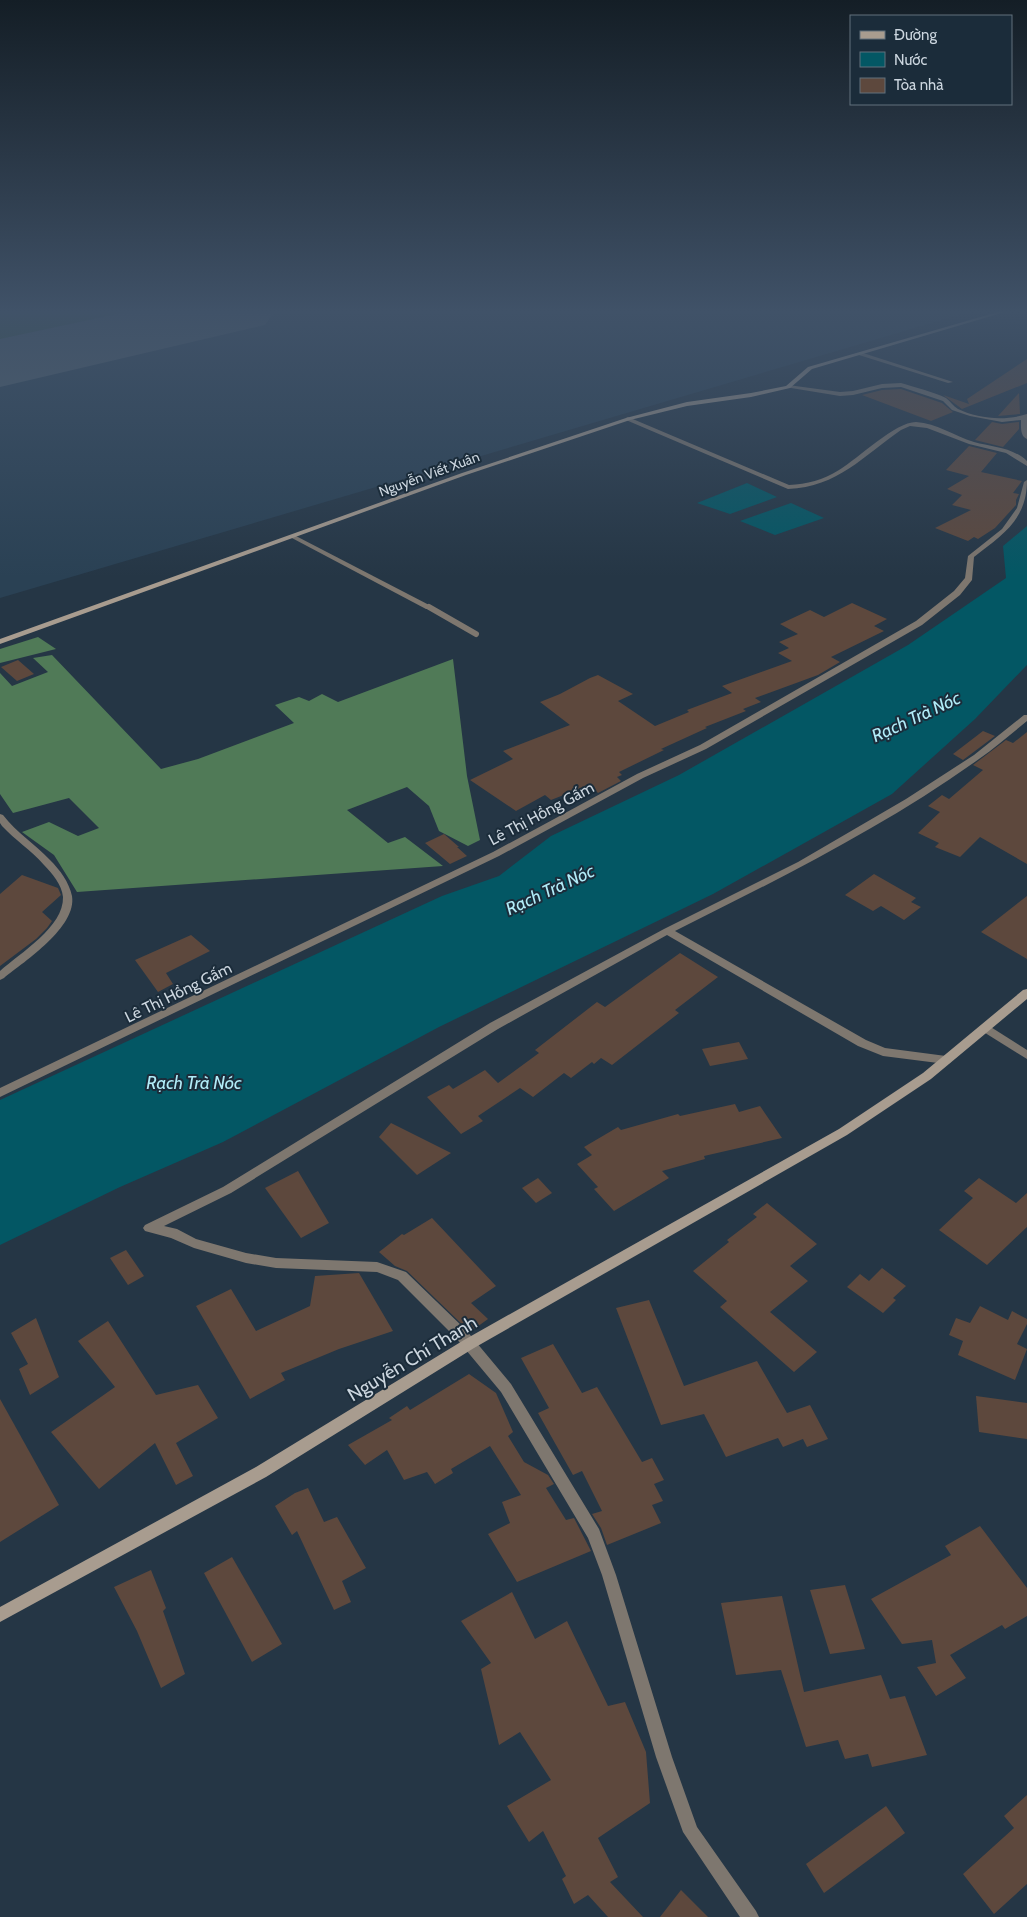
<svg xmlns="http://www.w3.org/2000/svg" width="1027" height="1917" viewBox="0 0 1027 1917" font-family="Cabin,sans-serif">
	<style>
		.built { fill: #2a4154 }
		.green { fill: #315638 }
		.forest { fill: #507a57 }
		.water { fill: #035764 }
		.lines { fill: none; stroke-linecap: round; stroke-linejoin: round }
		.taxiway { fill: #546470; fill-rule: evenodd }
		.runway { fill: #546470; fill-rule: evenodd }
		.building { fill: #5d483d }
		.lane { stroke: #7e776f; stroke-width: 6 }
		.street { fill: #7e776f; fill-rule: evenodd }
		.secondary { fill: #a89c8f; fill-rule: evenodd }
		.labels { text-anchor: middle; stroke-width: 4; stroke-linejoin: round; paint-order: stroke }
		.far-street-label { font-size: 14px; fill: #ccd6df; stroke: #1b2c3a }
		.street-label { font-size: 16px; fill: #ccd6df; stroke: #1b2c3a }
		.water-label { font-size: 18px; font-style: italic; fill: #b1ecf8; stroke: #1b2c3a }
		.near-street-label { font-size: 19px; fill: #ccd6df; stroke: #1b2c3a }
	</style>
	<rect width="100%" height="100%" fill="#253645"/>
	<path class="built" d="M0 309H979L0 598Z"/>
	<path class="green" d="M0 309H149L0 342Z"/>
	<g class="forest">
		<path d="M38 637 56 649 0 663V649Z"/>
		<path d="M52 655 161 769 198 759 294 723 275 705 299 697 309 701 322 694 338 702 453 659 467 776 480 840 468 846 439 831 429 806 407 787 347 810 388 843 405 837 443 866 77 892 54 855 22 832 49 822 78 836 99 828 69 798 13 813 0 794V673L12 686 48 672 33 658Z"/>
	</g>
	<g class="water">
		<path d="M747 483 777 497 730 514 697 503Z"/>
		<path d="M791 503 824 518 775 535 740 521Z"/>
		<path d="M1027 526V665L975 719 892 794 713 894 439 1027 223 1142 120 1187 0 1245V1100L442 896 499 876 551 836 679 775 908 645 1006 578 1003 546Z"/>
	</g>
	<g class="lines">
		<path class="taxiway" d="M188 309H231L226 315 172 333 161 330 157 324 161 318Z"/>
		<path class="runway" d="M140 309H276L265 325 0 387V339Z"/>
	</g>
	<g class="building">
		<path d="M1027 359V383L962 409 943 395 969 404 967 399Z"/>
		<path d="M901 389 942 403 953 412 931 421 862 395 882 390Z"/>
		<path d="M1019 393 1020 414 998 416Z"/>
		<path d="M992 422 1002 424 1019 422V429L1003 447 975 440Z"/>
		<path d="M969 446 997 453 981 472 1022 481 1013 493 1019 494 1016 500V505L995 528 978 539 974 537 968 541 935 528 971 510 952 505 962 495 947 489 969 476 946 470Z"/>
		<path d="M852 603 887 619 874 626 884 631 831 657 840 662 818 675 755 698 761 702 743 709 746 711 705 727 707 728 661 749 664 750 619 772 622 775 617 777 621 781 598 793 589 785 551 800 545 795 516 811 470 780 513 759 503 751 570 725 540 702 560 694 590 678 598 675 633 694 618 701 655 726 689 712 687 710 732 693 722 686 792 661 778 653 789 648 779 642 798 634 780 624 810 610 824 617Z"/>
		<path d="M18 660 34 674 17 681 1 667Z"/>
		<path d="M983 731 995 736 963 760 953 754Z"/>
		<path d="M1027 732V864L980 837 960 857 935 847 939 843 918 833 940 812 928 806 942 795 949 799 983 770 973 765 1006 740 1013 743Z"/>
		<path d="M444 834 459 847H457L467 856 450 864 425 843Z"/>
		<path d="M874 874 916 898 911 902 921 907 904 920 881 906 873 911 845 895Z"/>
		<path d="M22 875 58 888 61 895 42 912 52 921 47 928 36 939 0 966V894Z"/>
		<path d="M1027 896V959L981 932Z"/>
		<path d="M191 935 210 951 166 973 173 984 158 992 135 960Z"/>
		<path d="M680 953 718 977 675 1010 679 1013 612 1065 601 1058 594 1064 592 1062 571 1078 564 1073 533 1097 520 1088 478 1116 483 1121 461 1134 427 1097 449 1085 453 1089 485 1070 498 1083 539 1053 535 1050 597 1002 605 1007Z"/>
		<path d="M739 1042 748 1059 710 1066 702 1049Z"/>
		<path d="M735 1104 739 1112 760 1106 782 1138 704 1156 705 1159 662 1171 669 1178 614 1211 594 1189 598 1187 577 1164 592 1155 584 1147 618 1127 621 1130 678 1114 680 1116Z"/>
		<path d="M391 1123 451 1153 417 1175 379 1137Z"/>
		<path d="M298 1171 329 1223 301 1238 265 1188Z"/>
		<path d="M538 1178 552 1193 536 1203 522 1188Z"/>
		<path d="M979 1178 1016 1203 1027 1193V1227L987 1265 939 1230 973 1198 964 1191Z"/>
		<path d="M767 1203 817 1244 790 1266 808 1281 770 1312 817 1352 794 1372 720 1307 727 1301 693 1271 729 1242 727 1240 757 1217 753 1214Z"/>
		<path d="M432 1218 496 1286 471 1303 488 1319 470 1332 407 1271 395 1266 379 1252 402 1234 404 1235Z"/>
		<path d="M126 1250 144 1276 128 1285 110 1258Z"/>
		<path d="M882 1268 906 1286 893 1298 896 1300 883 1313 847 1287 860 1274 869 1281Z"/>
		<path d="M359 1273 393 1331 339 1349 281 1373 285 1380 250 1399 196 1306 231 1289 256 1331 310 1306 315 1276Z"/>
		<path d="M649 1300 684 1386 757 1361 787 1413 810 1405 828 1439 807 1447 803 1439 783 1447 778 1438 726 1457 704 1414 661 1425 616 1308Z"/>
		<path d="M980 1306 1008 1320 1012 1311 1027 1319V1324L1017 1344 1027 1349 1015 1380 958 1355 963 1341 949 1335 956 1318 970 1323Z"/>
		<path d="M36 1318 59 1377 30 1395 19 1369 28 1364 11 1333Z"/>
		<path d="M108 1321 156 1395 198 1385 218 1418 176 1443 193 1476 176 1485 155 1443 99 1489 51 1432 115 1387 78 1341Z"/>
		<path d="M553 1344 582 1393 597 1387 642 1462 652 1458 664 1480 654 1484 663 1501 652 1505 661 1523 607 1545 601 1528 592 1514 602 1511 582 1471 573 1475 538 1413 549 1408 521 1358Z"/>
		<path d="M469 1374 496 1393 513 1432 508 1436 524 1462 548 1475 554 1484 546 1488 566 1520 574 1518 591 1551 517 1582 488 1534 510 1523 502 1502 521 1495 490 1446 451 1469 453 1473 435 1484 427 1472 404 1480 387 1450 365 1465 348 1445 392 1420 389 1418 407 1406 410 1410Z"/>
		<path d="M976 1396 1027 1403V1439L979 1432Z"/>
		<path d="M0 1399 59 1505 0 1542Z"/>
		<path d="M308 1488 324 1522 337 1517 366 1568 342 1581 351 1602 334 1610 297 1531 292 1535 275 1506 295 1493Z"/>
		<path d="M980 1526 1027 1588V1616L1005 1629 1002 1625 950 1655 966 1678 936 1696 917 1667 936 1663 932 1640 902 1644 871 1599 951 1555 945 1546Z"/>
		<path d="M232 1557 282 1644 252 1662 204 1573Z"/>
		<path d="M151 1570 166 1608 163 1611 185 1674 161 1688 137 1631 114 1587Z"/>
		<path d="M845 1585 865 1649 830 1654 810 1590Z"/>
		<path d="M512 1592 535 1639 567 1621 608 1706 625 1702 646 1752 650 1803 598 1838 618 1877 610 1882 643 1917H608L588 1895 574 1904 562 1879 566 1876 543 1831 529 1842 507 1806 551 1780 520 1732 499 1745 481 1669 491 1663 461 1621Z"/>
		<path d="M782 1596 804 1692 881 1675 890 1699 905 1696 927 1755 872 1767 868 1754 845 1759 838 1740 806 1747 781 1670 736 1675 721 1603Z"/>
		<path d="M1027 1795V1884L994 1914 963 1874 1014 1828 1004 1816Z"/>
		<path d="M886 1806 905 1833 824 1893 806 1864Z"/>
		<path d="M681 1890 708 1917H660Z"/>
	</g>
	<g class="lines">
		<path class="lane" d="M429 607 476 634"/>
		<g class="street">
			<path d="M1010 309H1016L1012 311Z"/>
			<path d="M859 353H863L953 382 948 383 859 355Z"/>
			<path d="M901 383C914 387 934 392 946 398 950 401 953 406 958 409 978 419 1006 421 1027 414V439C1020 436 1021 427 1021 420L1002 422 970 416 952 410 943 401 901 387 882 388 853 395 840 396 785 387 788 385 840 392 853 391 882 384Z"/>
			<path d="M628 417 789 485C807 484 823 480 839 470 859 458 895 422 916 422 937 423 954 436 974 442 992 447 1012 447 1027 461V466L1006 453 969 444 927 428 910 426 901 430C863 456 838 487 788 489L626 420V418Z"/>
			<path d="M1027 480C1027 520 1003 534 974 557L972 580 960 595 922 625 706 749 643 778 499 856 0 1097V1088L493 852 637 774 700 745 916 621 954 591 965 578 968 556 1002 529 1017 508 1024 482Z"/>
			<path d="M290 535H294L433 607 432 609H426L290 537Z"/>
			<path d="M1024 715H1027V721C1011 734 996 747 979 759 884 827 779 879 675 931L866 1040 885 1048 946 1056 950 1057 951 1060 950 1063 946 1064 883 1056 858 1046 667 935 498 1029 231 1193 164 1226 177 1229 196 1239 246 1253 276 1258 377 1262 406 1272 466 1330 511 1384 599 1529 616 1575 672 1757 697 1827 756 1911 759 1917H740L683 1832 656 1757 602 1575 588 1538 501 1392 456 1338 398 1280 377 1272 276 1268 246 1263 194 1248 171 1238 145 1231 143 1228 145 1225 223 1187 490 1023 664 929 798 862 906 799 974 755Z"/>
			<path d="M0 814 3 815C17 833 35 844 50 860 60 870 69 882 72 896 77 927 25 961 4 978L0 980V971C20 953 64 927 63 897 62 885 52 873 44 865 31 850 15 840 2 826L0 823Z"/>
			<path d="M986 1024 1027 1050V1059L982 1031 981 1028 982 1025Z"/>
		</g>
		<g class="secondary">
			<path d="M1008 309H1015L812 369 790 388 751 397 687 406 630 420 466 475 0 644V639L462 473 626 418 687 402 751 393 786 386 808 367Z"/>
			<path d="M1027 989V999L931 1079 847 1135 474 1348 266 1477 0 1622V1607L256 1467 464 1340 839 1129 923 1073 1023 990Z"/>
		</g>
	</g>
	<linearGradient id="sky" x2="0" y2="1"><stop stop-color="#141e26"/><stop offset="0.54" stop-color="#405268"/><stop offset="1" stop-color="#405268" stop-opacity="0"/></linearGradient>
	<rect width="1027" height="577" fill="url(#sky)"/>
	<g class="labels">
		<g class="far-street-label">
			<text transform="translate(429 474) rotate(-20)" y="5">Nguyễn Viết Xuân</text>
		</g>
		<g class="street-label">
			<text transform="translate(541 813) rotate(-28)" y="6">Lê Thị Hồng Gấm</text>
			<text transform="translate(178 992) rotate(-26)" y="6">Lê Thị Hồng Gấm</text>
		</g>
		<g class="water-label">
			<text transform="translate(916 717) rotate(-25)" y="6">Rạch Trà Nóc</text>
			<text transform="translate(550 890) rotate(-25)" y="6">Rạch Trà Nóc</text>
			<text x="194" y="1089">Rạch Trà Nóc</text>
		</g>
		<g class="near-street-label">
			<text transform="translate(412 1358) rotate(-31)" y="7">Nguyễn Chí Thanh</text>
		</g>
	</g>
	<rect x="850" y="15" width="162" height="90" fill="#1b2c3a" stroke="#62707c"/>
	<rect x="860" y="31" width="25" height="8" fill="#a89c8f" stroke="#62707c"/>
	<text x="894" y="40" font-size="15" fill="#ccd6df">Đường</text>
	<rect x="860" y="52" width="25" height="15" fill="#035764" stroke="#62707c"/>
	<text x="894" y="65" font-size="15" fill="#ccd6df">Nước</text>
	<rect x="860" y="78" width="25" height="15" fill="#5d483d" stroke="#62707c"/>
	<text x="894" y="90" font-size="15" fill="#ccd6df">Tòa nhà</text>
</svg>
